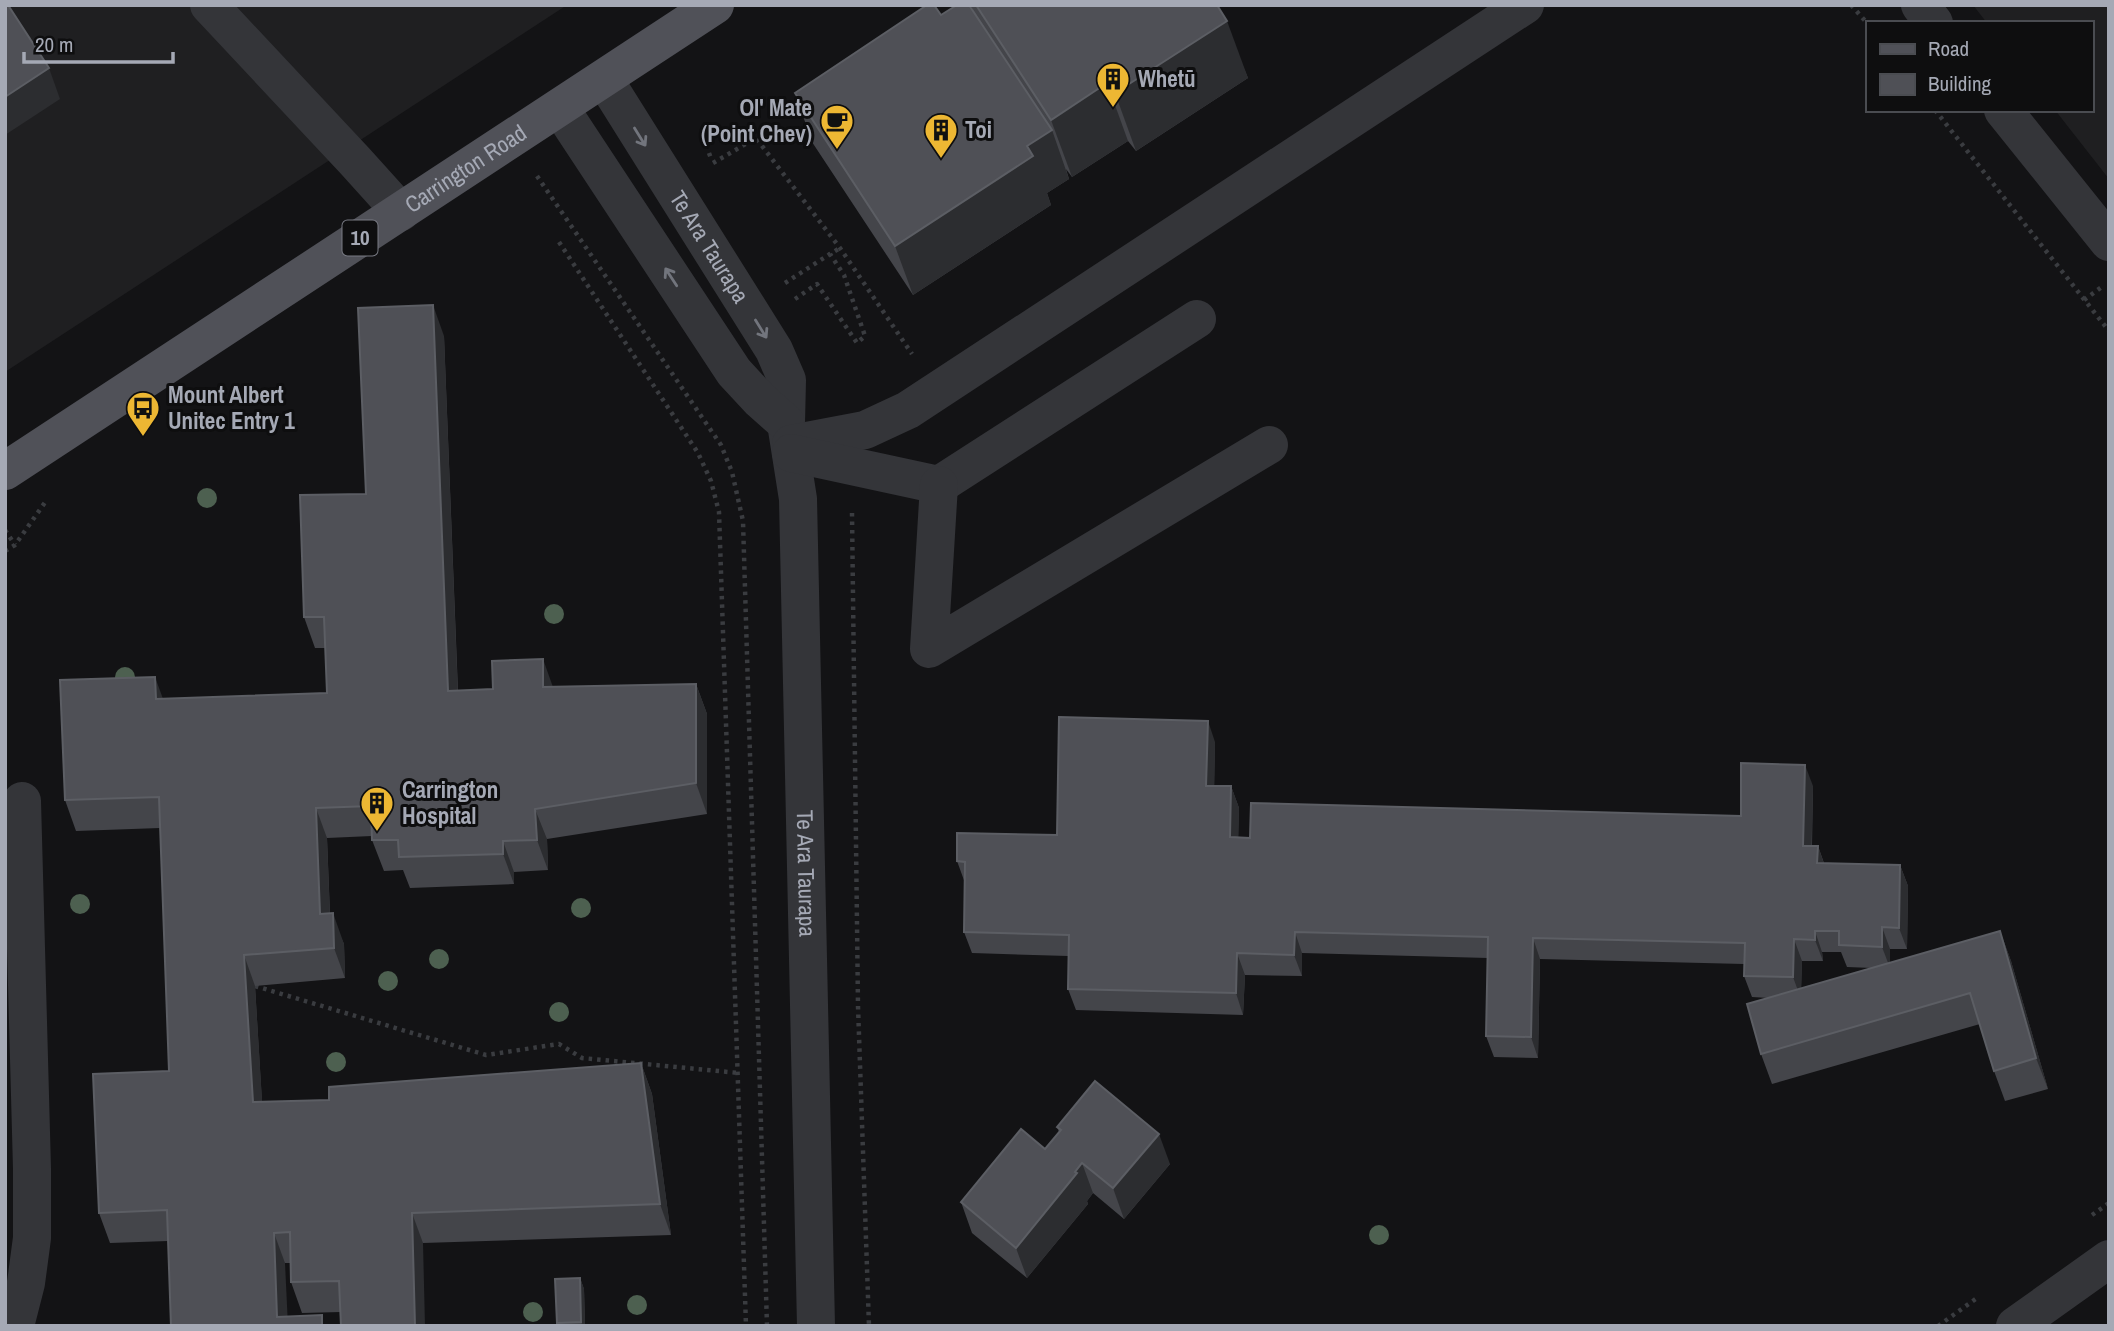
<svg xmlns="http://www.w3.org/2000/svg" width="2114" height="1331" viewBox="0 0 2114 1331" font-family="'Archivo Narrow',sans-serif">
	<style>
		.built { fill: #1f1f21 }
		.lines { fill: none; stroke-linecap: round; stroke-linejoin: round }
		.path { stroke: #3a3c40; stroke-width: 4.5; stroke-dasharray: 3.5 5; stroke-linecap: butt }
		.minor { stroke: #343539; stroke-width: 38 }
		.major { stroke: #505158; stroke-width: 38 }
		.tree { fill: #4d6050 }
		.wall { fill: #44454a; fill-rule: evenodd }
		.shaded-wall { fill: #2c2d30 }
		.building { fill: #4f5056; stroke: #5c5e64; stroke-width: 2 }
		.oneway { stroke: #72757d }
		.labels { text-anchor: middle; stroke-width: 6; stroke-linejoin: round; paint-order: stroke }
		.shield { fill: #0e0e0f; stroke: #787a83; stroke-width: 2 }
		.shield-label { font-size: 21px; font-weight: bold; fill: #a5a9b5 }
		.poi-label { font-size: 23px; font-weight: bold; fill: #a5a9b5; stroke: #0e0e0f; text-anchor: start }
		.street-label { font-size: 23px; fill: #a5a9b5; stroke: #0e0e0f }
	</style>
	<rect width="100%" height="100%" fill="#131315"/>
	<g class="built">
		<path d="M5 5H567L5 372Z"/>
		<path d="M1973 5H2109V179L2055 110H2091V23H1987Z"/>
	</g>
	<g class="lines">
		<g class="path">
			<path d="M1851 5 1867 23"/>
			<path d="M1935 110 2109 331"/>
			<path d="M706 145 712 161"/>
			<path d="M713 163 756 138 840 248 912 354"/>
			<path d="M537 176 721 445 732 472 743 521 767 1326"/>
			<path d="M559 242 698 453 711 481 719 512 746 1326"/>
			<path d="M785 283 830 254"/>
			<path d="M795 299 817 284 857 343 865 336 844 275 830 254 840 248"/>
			<path d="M2084 300 2103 286"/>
			<path d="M852 513 858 1006 869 1326"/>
			<path d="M5 530 15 545"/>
			<path d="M5 551 15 545 46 501"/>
			<path d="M255 986 486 1055 559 1044 582 1058 739 1073"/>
			<path d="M2092 1215 2109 1203"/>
			<path d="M1938 1326 1977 1298"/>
		</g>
		<g class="minor">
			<path d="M209 5 355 161 401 212"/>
			<path d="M1920 5 1934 23"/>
			<path id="s1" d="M604 79 774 350 787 380 786 423 798 499 816 1326"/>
			<path d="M560 108 734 372 760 400 786 423"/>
			<path d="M2003 110 2109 242"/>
			<path d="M791 444 865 430 908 410 1525 5"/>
			<path d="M791 453 939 485 1197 319"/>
			<path d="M939 485 929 649 1269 445"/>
			<path d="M15 1326 26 1283 32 1238V1169L22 801"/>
			<path d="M2015 1326 2109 1259"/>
		</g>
		<path class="major" id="s2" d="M5 471 715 5"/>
	</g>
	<g class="tree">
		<circle cx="207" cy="498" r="10"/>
		<circle cx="554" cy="614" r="10"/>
		<circle cx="125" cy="677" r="10"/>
		<circle cx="80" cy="904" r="10"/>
		<circle cx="581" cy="908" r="10"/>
		<circle cx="439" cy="959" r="10"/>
		<circle cx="388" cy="981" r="10"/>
		<circle cx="559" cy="1012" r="10"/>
		<circle cx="336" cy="1062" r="10"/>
		<circle cx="1379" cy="1235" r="10"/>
		<circle cx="637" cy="1305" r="10"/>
		<circle cx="533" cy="1312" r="10"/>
	</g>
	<g class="wall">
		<path d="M971 5H1217L1248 78 1136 151 1128 141 1072 177 1066 169 1069 179 1047 193 1051 205 913 295 812 142 795 93 941 15 973 11Z"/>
		<path d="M444 336 458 691 696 684 707 714V814L547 839 548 870 514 872V884L410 888 403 870 384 871 372 840V836L327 838 330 914 344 944 345 978 255 986 262 1102 329 1100 641 1063 652 1094 671 1235 423 1243 341 1312 302 1313 291 1282V1263H285L171 1326 168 1241 110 1243 99 1213 169 1071 160 828 76 831 65 800 163 699 327 693 325 648H315L304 617Z"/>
		<path d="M1215 742 1214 786H1231L1239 808 1238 838H1250L1741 816 1813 786 1812 846H1818L1824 863 1900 865 1908 886 1907 949H1890V963L2000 931 2011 961 2048 1089 2005 1101 1994 1071 1980 1024 1772 1084 1761 1054 1769 998 1752 997 1744 976V964L1540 959 1538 1058 1494 1057 1486 1036 1488 958 1302 953V976L1245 975 1243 1015 1076 1010 1068 989V956L972 953 964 932 965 883 957 861 1057 835ZM1822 952H1841L1847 967 1872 968 1801 988 1802 961H1823Z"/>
		<path d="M1057 1127 1170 1164 1124 1219 1093 1193 1087 1201 1088 1204 1027 1278 972 1233 961 1202 1045 1149 1059 1132Z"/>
		<path d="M580 1278 584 1289 585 1326H557V1323Z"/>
	</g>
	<g class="shaded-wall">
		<path d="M1227 21 1248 78 1136 151 1115 93Z"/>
		<path d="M49 68 60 99 5 135V97Z"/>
		<path d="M1107 83 1128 141 1072 177 1051 120Z"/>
		<path d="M1052 130 1069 179 1047 193 1051 205 913 295 895 246 1027 146Z"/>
		<path d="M433 305 444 336 459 722 448 691Z"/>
		<path d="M543 659 554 690 543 687Z"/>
		<path d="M155 677 166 707 156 699Z"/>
		<path d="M696 684 707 714V814L696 783Z"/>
		<path d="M1208 721 1215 742 1214 807 1206 786Z"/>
		<path d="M1805 765 1813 786 1811 867 1803 846Z"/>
		<path d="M1231 786 1239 808 1238 859 1230 837Z"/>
		<path d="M316 808 327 838 331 944 320 914Z"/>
		<path d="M535 809 547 839 548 870 537 840Z"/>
		<path d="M503 841 514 872V884L503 854Z"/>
		<path d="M1818 846 1825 867 1817 863Z"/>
		<path d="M1900 865 1908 886 1907 949 1899 928Z"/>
		<path d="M333 913 344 944 345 978 334 948Z"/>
		<path d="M1882 927 1890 949V968L1882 947Z"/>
		<path d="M1815 931 1822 952 1823 961 1815 940Z"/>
		<path d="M2000 931 2011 961 2048 1089 2036 1058Z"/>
		<path d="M1295 932 1302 953V976L1294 955Z"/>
		<path d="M1533 938 1540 959 1538 1058 1531 1037Z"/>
		<path d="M1794 939 1802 961 1801 999 1793 977Z"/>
		<path d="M1237 953 1245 975 1243 1015 1236 993Z"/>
		<path d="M244 955 255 986 264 1133 253 1102Z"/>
		<path d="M641 1063 652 1094 671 1235 660 1204Z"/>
		<path d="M1159 1134 1170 1164 1124 1219 1113 1188Z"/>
		<path d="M1082 1163 1093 1193 1087 1201 1088 1204 1027 1278 1016 1248Z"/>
		<path d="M412 1213 423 1243 425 1326H415Z"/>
		<path d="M274 1233 285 1263 288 1326 277 1317Z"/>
		<path d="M580 1278 584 1289 585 1326H583L581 1322Z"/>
	</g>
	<g class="building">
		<path d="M5 5H8L49 68 5 97Z"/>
		<path d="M927 5H934L941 15 957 5H969L1052 130 1027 146 1033 156 895 246 795 93Z"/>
		<path d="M976 5H1217L1227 21 1115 93 1107 83 1051 120Z"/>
		<path d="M433 305 448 691 493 689 492 661 543 659V687L696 684V783L535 809 537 840 503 841V854L399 857 398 840H372L371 806 316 808 320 914 333 913 334 948 244 955 253 1102 329 1100V1087L641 1063 660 1204 412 1213 415 1326H341L339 1281 291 1282 290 1232 274 1233 277 1317 322 1315V1326H171L167 1210 99 1213 93 1074 169 1071 159 797 65 800 60 680 155 677 156 699 327 693 324 617H304L300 495 366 494 358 308Z"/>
		<path d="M1059 717 1208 721 1206 786H1231L1230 837 1250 838 1251 803 1741 816V763L1805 765 1803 846H1818L1817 863 1900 865 1899 928 1882 927V947L1839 945V931H1815V940L1794 939 1793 977 1744 976 1745 943 1533 938 1531 1037 1486 1036 1488 937 1295 932 1294 955 1237 953 1236 993 1068 989 1069 935 964 932 965 862 957 861V833L1057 835Z"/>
		<path d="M2000 931 2036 1058 1994 1071 1970 993 1761 1054 1747 1004Z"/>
		<path d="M1095 1081 1159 1134 1113 1188 1082 1163 1075 1172 1077 1173 1016 1248 961 1202 1021 1129 1045 1149 1061 1130 1057 1127Z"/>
		<path d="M580 1278 581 1322 557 1323 555 1279Z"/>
	</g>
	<defs><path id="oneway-shaft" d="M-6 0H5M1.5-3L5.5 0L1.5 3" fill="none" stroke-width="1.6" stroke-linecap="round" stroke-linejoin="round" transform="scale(1.75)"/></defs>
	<g class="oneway">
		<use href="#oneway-shaft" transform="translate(640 137) rotate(58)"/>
		<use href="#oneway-shaft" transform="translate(671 277) rotate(-123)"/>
		<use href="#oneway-shaft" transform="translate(761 329) rotate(58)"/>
	</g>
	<defs>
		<symbol id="building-pin" viewBox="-11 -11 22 30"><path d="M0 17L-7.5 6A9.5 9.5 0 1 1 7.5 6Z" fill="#edb733" stroke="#0e0e0f"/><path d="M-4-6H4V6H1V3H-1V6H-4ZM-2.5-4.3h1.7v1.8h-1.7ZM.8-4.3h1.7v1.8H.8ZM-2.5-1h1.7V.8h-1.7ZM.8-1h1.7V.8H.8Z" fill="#111"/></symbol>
		<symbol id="cafe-pin" viewBox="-11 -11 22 30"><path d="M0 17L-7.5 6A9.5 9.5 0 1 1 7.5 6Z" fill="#edb733" stroke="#0e0e0f"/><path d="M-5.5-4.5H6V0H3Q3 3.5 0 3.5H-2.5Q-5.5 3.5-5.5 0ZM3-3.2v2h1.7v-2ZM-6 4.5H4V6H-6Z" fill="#111"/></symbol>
		<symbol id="bus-pin" viewBox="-11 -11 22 30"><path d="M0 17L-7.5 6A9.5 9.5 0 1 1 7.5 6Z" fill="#edb733" stroke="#0e0e0f"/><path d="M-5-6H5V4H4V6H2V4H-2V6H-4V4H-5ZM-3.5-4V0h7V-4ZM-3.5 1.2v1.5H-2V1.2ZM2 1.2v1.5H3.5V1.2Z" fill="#111"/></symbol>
	</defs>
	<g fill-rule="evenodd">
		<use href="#building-pin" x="1094" y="60" width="38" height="52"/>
		<use href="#cafe-pin" x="818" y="102" width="38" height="52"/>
		<use href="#building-pin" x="922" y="111" width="38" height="52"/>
		<use href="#bus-pin" x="124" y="389" width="38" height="52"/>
		<use href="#building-pin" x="358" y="784" width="38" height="52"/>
	</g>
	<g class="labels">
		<rect class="shield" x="342.5" y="220.5" width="35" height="35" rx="5"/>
		<g class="shield-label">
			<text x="360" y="245">10</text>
		</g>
		<g class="poi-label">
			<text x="1138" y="87">Whetū</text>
			<text x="812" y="116" text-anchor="end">Ol' Mate<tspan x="812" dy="26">(Point Chev)</tspan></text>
			<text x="965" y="138">Toi</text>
			<text x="168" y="403">Mount Albert<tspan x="168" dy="26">Unitec Entry 1</tspan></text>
			<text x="402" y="798">Carrington<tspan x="402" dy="26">Hospital</tspan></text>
		</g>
		<g class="street-label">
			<text dy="8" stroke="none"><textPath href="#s2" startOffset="551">Carrington Road</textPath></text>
			<text dy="8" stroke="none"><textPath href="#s1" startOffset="198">Te Ara Taurapa</textPath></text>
			<text dy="8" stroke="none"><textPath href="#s1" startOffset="847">Te Ara Taurapa</textPath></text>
		</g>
	</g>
	<rect width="2114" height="1331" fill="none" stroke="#a5a9b5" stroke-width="14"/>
	<rect x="1866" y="21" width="228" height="91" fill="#0e0e0f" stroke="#4a4c51" stroke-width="2"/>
	<rect x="1880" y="44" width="35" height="10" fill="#505158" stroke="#4a4c51" stroke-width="2"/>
	<text x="1928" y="56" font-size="21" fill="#a5a9b5">Road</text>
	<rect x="1880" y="74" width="35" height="21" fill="#4f5056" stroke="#4a4c51" stroke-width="2"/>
	<text x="1928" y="91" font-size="21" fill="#a5a9b5">Building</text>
	<path d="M24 52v10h149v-10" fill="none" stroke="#a5a9b5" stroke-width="3.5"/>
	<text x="35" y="52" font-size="21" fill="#a5a9b5" stroke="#0e0e0f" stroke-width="5" paint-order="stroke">20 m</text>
</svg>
